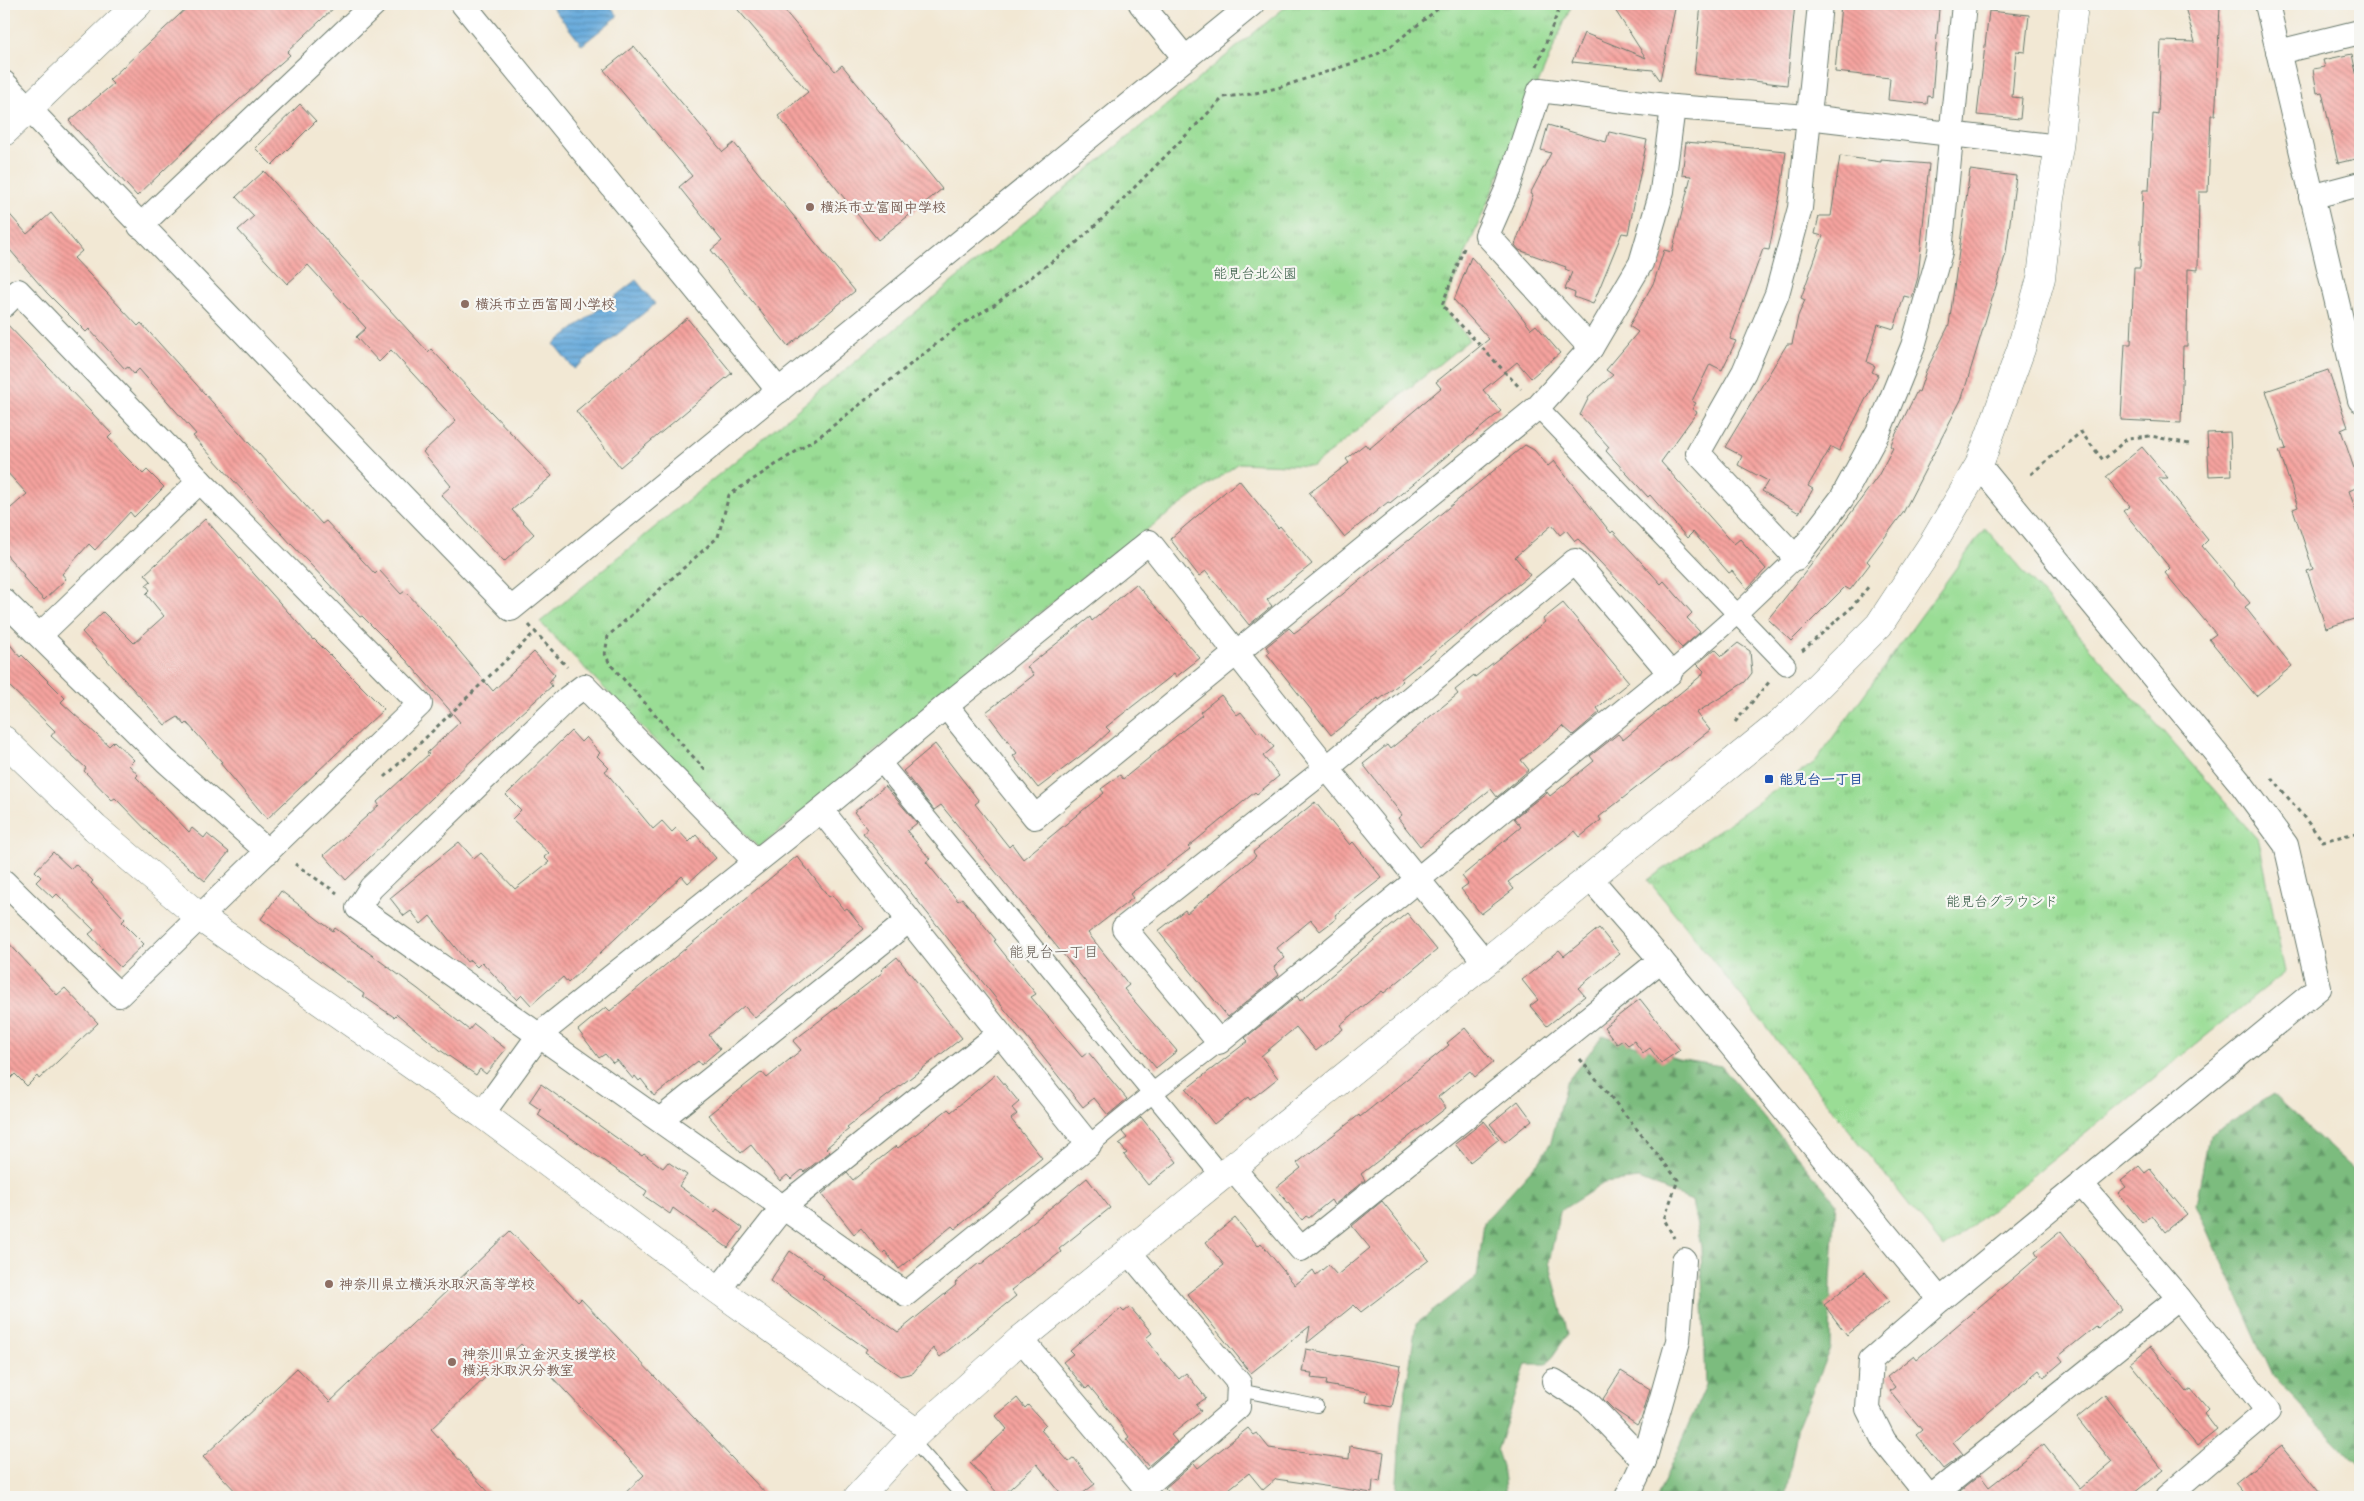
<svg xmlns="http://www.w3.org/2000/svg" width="2364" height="1501" viewBox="0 0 2364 1501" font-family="Kalam,'Klee One',sans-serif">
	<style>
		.grass { fill: url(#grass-tufts); stroke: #5c8d64 }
		.forest { fill: url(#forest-firs); stroke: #4d7c59 }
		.water { fill: url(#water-rules); stroke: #437488 }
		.building { fill: url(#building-back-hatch) }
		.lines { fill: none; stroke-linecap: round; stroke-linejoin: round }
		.service-casing { stroke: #69796c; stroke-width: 14 }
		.pedestrian-casing { stroke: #69796c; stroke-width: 21 }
		.minor-casing { stroke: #69796c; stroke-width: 26 }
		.tertiary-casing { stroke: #69796c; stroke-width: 29 }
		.path { stroke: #69796c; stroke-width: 3; stroke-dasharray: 4 4; stroke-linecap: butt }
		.service { stroke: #fff; stroke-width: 12 }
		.pedestrian { stroke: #fff; stroke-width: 19 }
		.minor { stroke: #fff; stroke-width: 24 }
		.tertiary { stroke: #fff; stroke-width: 28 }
		.education-dot { fill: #8d6e63; stroke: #f6f6f2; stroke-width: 2 }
		.transit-dot { fill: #1a4fb4; stroke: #f6f6f2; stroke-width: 2 }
		.labels { text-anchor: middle; stroke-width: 4.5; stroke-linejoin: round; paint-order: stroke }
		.education-label { font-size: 14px; font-weight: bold; fill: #785e54; stroke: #f6f6f2; text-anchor: start }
		.park-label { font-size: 14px; fill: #385d47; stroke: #f6f6f2 }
		.transit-label { font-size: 14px; font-weight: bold; fill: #164399; stroke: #f6f6f2; text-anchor: start }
		.neighbourhood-label { font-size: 15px; fill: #6a6159; stroke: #f6f6f2 }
	</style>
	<defs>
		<pattern id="grass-tufts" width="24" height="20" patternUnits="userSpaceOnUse" patternTransform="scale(1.25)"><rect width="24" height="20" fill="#9add95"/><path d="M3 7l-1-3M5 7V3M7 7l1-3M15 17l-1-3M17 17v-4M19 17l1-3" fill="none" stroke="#7db47a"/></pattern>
		<pattern id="forest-firs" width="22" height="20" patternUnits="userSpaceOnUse" patternTransform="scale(1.25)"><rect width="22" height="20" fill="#7bbc7e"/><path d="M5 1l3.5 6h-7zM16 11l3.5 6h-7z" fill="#649a68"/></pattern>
		<pattern id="water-rules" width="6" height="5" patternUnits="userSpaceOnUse" patternTransform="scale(1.25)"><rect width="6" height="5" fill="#67aadc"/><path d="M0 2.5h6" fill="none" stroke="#548cb3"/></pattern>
		<pattern id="building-back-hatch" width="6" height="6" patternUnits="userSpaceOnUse" patternTransform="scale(1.25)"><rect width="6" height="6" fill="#f6a39f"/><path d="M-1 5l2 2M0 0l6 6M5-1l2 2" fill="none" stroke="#c78682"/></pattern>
	</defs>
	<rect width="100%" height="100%" fill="#f6f6f2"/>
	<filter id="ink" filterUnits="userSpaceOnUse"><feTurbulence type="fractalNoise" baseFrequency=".02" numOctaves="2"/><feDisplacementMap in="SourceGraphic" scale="10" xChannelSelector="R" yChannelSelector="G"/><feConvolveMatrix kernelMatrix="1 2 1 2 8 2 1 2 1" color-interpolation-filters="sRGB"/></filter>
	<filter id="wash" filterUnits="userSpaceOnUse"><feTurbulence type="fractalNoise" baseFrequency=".0096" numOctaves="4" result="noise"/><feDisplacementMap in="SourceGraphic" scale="20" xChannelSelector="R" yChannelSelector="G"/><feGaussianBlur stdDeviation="1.12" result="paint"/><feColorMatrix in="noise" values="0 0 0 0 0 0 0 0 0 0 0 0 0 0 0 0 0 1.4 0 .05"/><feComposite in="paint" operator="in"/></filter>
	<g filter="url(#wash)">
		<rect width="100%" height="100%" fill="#f2e8d4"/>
		<g class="grass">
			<path d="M1289 4H1572L1443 307 1469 340 1313 466 1239 463 1095 567 759 848 540 622Z"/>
			<path d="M1985 528 2259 841 2285 972 1944 1248 1648 880 1815 762Z"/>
		</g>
		<g class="forest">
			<path d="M1603 1035 1678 1059 1721 1066 1836 1202 1831 1280 1830 1348 1798 1426 1785 1497H1657L1706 1385 1701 1247 1692 1201 1639 1179 1604 1183 1560 1211 1549 1262 1568 1334 1547 1364H1526L1497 1451 1502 1466 1506 1497H1396L1401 1421 1416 1324 1477 1277 1484 1222 1540 1160 1551 1142 1566 1083Z"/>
			<path d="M2273 1095 2360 1175V1467L2273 1376 2196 1204 2209 1135Z"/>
		</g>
		<g class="water">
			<path d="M550 4H609L618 16 582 45Z"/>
			<path d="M636 280 655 304 574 369 554 344Z"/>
		</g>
		<g id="blocks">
			<g class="building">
				<path d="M191 4H338L287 52 290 55 212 124 137 196 69 121 113 84 109 80Z"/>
				<path d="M733 4H779L835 71 842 65 942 189 878 240 778 116 808 92Z"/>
				<path d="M1630 4H1676L1660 80 1653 70 1572 62 1584 33 1646 58 1615 10Z"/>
				<path d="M1701 4H1795L1787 85 1694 74Z"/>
				<path d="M1841 4H1874L1939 9 1932 97 1928 96 1927 104 1888 100 1890 78 1835 72Z"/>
				<path d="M2184 4H2220L2216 103 2215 115H2211L2208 192H2199L2198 270 2188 269 2187 346H2183L2181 423 2121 420 2125 344H2131L2134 268H2140L2143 190H2149L2153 114 2158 115 2161 41 2195 42Z"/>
				<path d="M1989 11 2029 15 2025 52 2016 51 2012 97 2022 98 2020 119 1977 115Z"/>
				<path d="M634 46 723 152 734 143 855 291 788 346 711 250 722 241 679 187 692 176 604 70Z"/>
				<path d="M2352 54 2360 91V158L2338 163 2322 92 2317 93 2313 69 2325 67 2323 60Z"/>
				<path d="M300 104 316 121 272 165 255 148Z"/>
				<path d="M1548 125 1606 142 1609 132 1647 140 1628 234 1622 233 1593 304 1574 297 1575 293 1565 289 1572 272 1565 269 1566 267 1519 250 1515 245 1533 195 1530 194 1551 153 1541 150Z"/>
				<path d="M1686 142 1786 151 1782 185 1769 250 1763 249 1730 339 1736 341 1722 370 1710 364 1692 401 1696 403 1692 409 1697 412 1661 462 1734 544 1740 539 1766 569 1747 589 1732 571 1729 573 1693 532 1687 538 1650 495 1648 497 1606 451 1609 447 1580 415 1590 395 1613 375 1606 370 1638 332 1629 326 1654 282 1664 250 1672 252 1691 176 1682 175Z"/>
				<path d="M1840 156 1881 162V160L1929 164 1918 277 1912 298 1904 296 1894 329 1878 324 1867 362 1875 366 1872 372 1878 375 1839 451 1831 447 1808 486 1813 489 1799 513 1762 491 1768 481 1738 465 1742 456 1725 447 1787 344H1792L1798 316 1805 300 1801 298 1823 236 1815 234 1819 216H1831Z"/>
				<path d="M1970 170 2016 176 2006 253 1962 398 1903 513 1867 561 1870 564 1850 590 1845 587 1791 641 1768 619 1834 536 1878 476 1893 448 1890 446 1917 391 1919 392 1926 371 1949 325Z"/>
				<path d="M264 171 428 352 431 349 552 476 512 510 534 534 504 562 441 495 451 486 423 452 456 421 391 350 379 362 356 337 366 328 308 265 287 284 238 230 254 216 236 197Z"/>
				<path d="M4 208 27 234 51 213 82 251 74 258 138 326 141 323 322 524 326 521 375 574 379 570 401 594 405 591 440 628 493 691 534 652 555 675 549 682 552 686 518 716 346 880 324 855 379 805 377 802 429 754 427 753 460 722 406 660 362 616 360 617 292 545 193 436 196 434 139 369 134 374 128 367 125 369 89 329 86 332 47 293 4 243Z"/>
				<path d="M1471 257 1502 291 1531 329 1536 325 1560 353 1531 378 1517 362 1483 390 1501 411 1390 503 1388 502 1344 537 1309 493 1349 463 1346 459 1365 444 1369 449 1441 388 1436 382 1489 339 1454 300Z"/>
				<path d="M687 318 732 373 620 467 576 411Z"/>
				<path d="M4 321 112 434 108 438 126 457 143 474 147 470 164 487 134 517 130 512 95 550 89 544 62 574 66 579 44 600 23 577 24 575 4 552V514L27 494 4 469Z"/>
				<path d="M2328 370 2348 427 2341 430 2360 486 2349 491 2360 522V617L2326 628 2307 571 2313 569 2293 509 2298 507 2279 451 2286 449 2266 391Z"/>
				<path d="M2230 432 2232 475 2209 476 2207 433Z"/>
				<path d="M1525 445 1534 450 1548 466 1554 461 1611 533 1613 531 1661 584 1664 581 1692 613 1687 618 1700 632 1682 648 1578 539 1575 541 1566 530 1560 535 1552 525 1515 557 1530 575 1401 679 1403 681 1379 700 1378 698 1331 735 1267 654 1270 652 1266 647 1289 628 1294 633 1305 625Z"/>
				<path d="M2142 447 2168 478H2158L2208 540 2202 546 2250 603 2245 607 2292 666 2256 696 2209 639 2216 634 2165 573 2170 568 2123 511 2130 506 2106 477Z"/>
				<path d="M1239 480 1278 528 1280 526 1312 564 1267 600 1272 606 1249 625 1206 571 1199 576 1170 539Z"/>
				<path d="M205 519 313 640 314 639 384 709 267 819 220 763 222 762 187 723 185 725 178 717 165 725 82 632 103 612 134 643 164 616 146 594 150 590 146 585 151 581 145 574Z"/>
				<path d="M1136 584 1200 658 1176 677 1174 674 1106 727 1110 731 1095 745 1038 788 1013 756 1017 753 986 712 1034 675 1027 667 1090 617 1092 621Z"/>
				<path d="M1563 603 1629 682 1597 708 1600 712 1573 735 1563 726 1521 760 1529 770 1497 797 1491 789 1420 846 1398 818 1402 815 1363 764 1387 745 1390 749 1458 694 1455 690 1474 675 1475 677 1545 622 1543 619Z"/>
				<path d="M4 637 20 657 22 655 65 698 61 702 109 746 114 741 134 760 129 765 138 775 136 777 189 832 192 828 204 838 207 834 229 852 205 881 159 843 115 798 112 800 84 771 86 768 51 736 55 731 4 681Z"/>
				<path d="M1738 643 1750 651 1752 673 1745 682 1696 713 1710 730 1599 817 1601 820 1580 837 1575 831 1508 882 1514 889 1481 914 1461 889 1468 884 1462 876 1521 827 1514 818 1547 792 1550 796 1594 761 1590 756 1618 734 1623 740 1702 675 1704 671 1697 664 1715 649 1722 656Z"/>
				<path d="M1221 695 1237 715 1241 712 1258 733 1261 731 1274 747 1263 756 1279 776 1257 794 1255 792 1188 847 1190 849 1130 894 1133 898 1088 933 1129 985 1124 989 1177 1051 1156 1068 941 805 934 810 903 771 935 744 979 801 975 804 1009 847 1012 844 1023 859 1104 793 1101 789 1120 775 1123 779 1202 715 1200 712Z"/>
				<path d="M571 731 581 742 586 737 600 753 597 756 609 768 605 771 653 829 662 821 672 832 676 828 689 842 696 835 716 858 688 883 682 876 568 983 563 977 531 1005 522 995 517 1000 482 962 477 967 470 960 467 962 430 916 421 924 411 911 404 916 390 898 459 842 474 859 481 853 515 889 549 862 544 857 549 853 512 819 521 810 506 795Z"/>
				<path d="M885 786 917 823 907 831 930 859 926 862 958 901 962 898 996 940 994 941 1036 994 1031 997 1082 1057 1088 1052 1127 1099 1108 1115 1094 1098 1083 1107 863 833 868 829 854 812Z"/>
				<path d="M1315 802 1350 845 1353 842 1382 878 1335 915 1337 918 1320 931 1311 920 1277 948 1285 958 1274 967 1279 975 1228 1017 1158 931 1185 910 1187 913 1256 856 1253 852Z"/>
				<path d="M53 852 71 869 75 864 93 881 91 883 125 919 122 922 144 944 120 967 89 934 94 930 57 894 53 898 36 882 41 877 35 871Z"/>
				<path d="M797 856 829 897 832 895 844 910 847 908 864 929 755 1018 744 1006 709 1035 720 1049 701 1065 698 1061 654 1096 641 1079 639 1081 635 1076 633 1079 617 1060 613 1063 605 1054 599 1058 578 1030 606 1007 610 1011Z"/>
				<path d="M281 891 333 931 335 928 418 989 469 1030 474 1024 506 1049 486 1074 480 1069 476 1075 440 1050 397 1014 394 1017 363 996 364 994 261 919Z"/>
				<path d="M1407 913 1437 950 1384 993 1382 991 1340 1025 1343 1029 1316 1051 1296 1027 1261 1056 1278 1078 1250 1100 1248 1097 1214 1124 1186 1089 1248 1041 1245 1038 1297 996 1300 1001Z"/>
				<path d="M1599 928 1620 954 1578 988 1585 996 1547 1026 1530 1006 1538 1000 1522 980 1559 950 1564 956Z"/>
				<path d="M4 938 57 995 65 988 98 1023 39 1079 37 1076 27 1086 15 1074 4 1085Z"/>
				<path d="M897 957 962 1038 847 1127 849 1129 826 1148 830 1152 804 1172 802 1170 791 1179 787 1175 780 1181 751 1145 741 1153 708 1115 762 1072 767 1078 801 1050 793 1041 883 972 881 970Z"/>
				<path d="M1640 999 1680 1050 1661 1063 1650 1048 1643 1053 1634 1041 1628 1045 1623 1040 1617 1044 1604 1027Z"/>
				<path d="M1465 1028 1493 1062 1475 1077 1470 1071 1438 1097 1446 1108 1361 1174 1365 1180 1334 1205 1331 1200 1309 1218 1306 1216 1302 1220 1276 1188 1301 1168 1297 1163 1359 1115 1360 1117 1449 1045 1447 1043Z"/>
				<path d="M996 1074 1019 1102 1012 1108 1017 1114 1011 1119 1042 1158 955 1229 952 1226 899 1269 885 1251 882 1254 861 1228 854 1234 822 1194 847 1173 853 1180 896 1146 898 1148 948 1109 951 1112Z"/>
				<path d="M541 1084 642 1156 644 1154 663 1168 668 1162 687 1175 679 1186 715 1212 717 1209 743 1228 728 1248 673 1208 670 1214 644 1196 647 1191 538 1115 541 1110 529 1102Z"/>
				<path d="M1518 1101 1532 1120 1505 1142 1490 1124Z"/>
				<path d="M1141 1117 1177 1162 1148 1185 1124 1155 1127 1153 1119 1144 1127 1138 1122 1132Z"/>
				<path d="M1484 1121 1499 1139 1470 1162 1455 1144Z"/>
				<path d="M2139 1166 2145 1173 2150 1169 2187 1214 2165 1232 2152 1215 2142 1223 2118 1193 2126 1187 2121 1181Z"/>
				<path d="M1087 1178 1110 1208 1059 1249 1061 1252 1011 1290 1016 1296 940 1357 933 1348 913 1373 900 1376 865 1352 867 1349 770 1281 790 1251 824 1276 822 1278 898 1332 956 1285 955 1283 979 1263 980 1265Z"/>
				<path d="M1382 1201 1429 1260 1361 1312 1354 1305 1307 1343 1310 1326 1251 1373 1187 1294 1224 1265 1206 1242 1235 1218 1258 1246 1261 1243 1295 1285 1313 1270 1316 1275 1328 1265 1337 1275 1370 1248 1352 1226Z"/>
				<path d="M510 1231 578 1302 581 1299 769 1497H621L644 1475 521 1344 431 1429 493 1497H241L203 1457 297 1368 330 1402Z"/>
				<path d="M2061 1231 2122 1309 2098 1328 2096 1326 2059 1356 2063 1361 2044 1377 2039 1370 1953 1442 1963 1454 1943 1469 1916 1435 1922 1430 1890 1391 1895 1387 1887 1377 1914 1355 1917 1359 1986 1301 2038 1257 2035 1252Z"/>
				<path d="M1865 1272 1889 1301 1847 1335 1824 1305Z"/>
				<path d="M1130 1307 1152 1333 1146 1338 1163 1361 1179 1379 1186 1373 1206 1398 1196 1405 1201 1411 1171 1435 1177 1442 1148 1466 1126 1439 1129 1437 1121 1425 1089 1386 1086 1389 1063 1362 1073 1354 1070 1351 1087 1336 1121 1309 1124 1312Z"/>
				<path d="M2150 1347 2187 1392 2191 1389 2208 1409 2204 1413 2217 1430 2197 1446 2130 1363Z"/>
				<path d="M1306 1349 1401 1366 1392 1407 1366 1402 1368 1392 1326 1385 1327 1380 1311 1378 1312 1373 1302 1372Z"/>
				<path d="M1621 1371 1650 1389 1642 1417 1637 1425 1613 1409 1603 1399Z"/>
				<path d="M2105 1395 2163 1470 2129 1497H1965L1960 1491 1980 1475 1989 1487 2044 1444 2080 1489 2112 1462 2077 1418Z"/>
				<path d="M1017 1398 1025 1408 1028 1405 1046 1425 1041 1430 1069 1462 1074 1458 1095 1484 1078 1497H1064L1037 1464 1001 1497 970 1463 1007 1429 996 1416Z"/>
				<path d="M1248 1428 1254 1435 1257 1433 1269 1448 1349 1459 1350 1446 1384 1452 1380 1482 1373 1480 1372 1493 1276 1479 1263 1490 1249 1473 1219 1497H1173L1165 1488 1194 1463 1198 1468Z"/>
				<path d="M2282 1446 2324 1497H2247L2235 1483Z"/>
			</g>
		</g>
	</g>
	<g filter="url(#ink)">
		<use href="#blocks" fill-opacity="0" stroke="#69796c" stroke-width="1"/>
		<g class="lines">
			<defs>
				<g id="service">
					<path d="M1239 1390 1317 1406"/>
					<path d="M911 1439 963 1497"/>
				</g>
				<g id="pedestrian">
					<path d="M1538 407 1786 665"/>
					<path d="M1670 673 1736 615 1796 558"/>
					<path d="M879 760 1221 1176"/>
					<path d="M1089 1145 1151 1094 1219 1042"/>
				</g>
				<g id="minor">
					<path d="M463 4 779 391"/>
					<path d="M1141 4 1185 58"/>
					<path d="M1820 4 1800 208 1777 294 1744 372 1698 453 1796 558 1842 498 1879 430 1913 346 1940 252 1964 4"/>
					<path d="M2267 4 2360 400"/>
					<path d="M2278 52 2360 32"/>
					<path d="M4 83 511 609 1252 4"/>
					<path d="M2311 197 2360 184"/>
					<path d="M140 226 374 4"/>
					<path d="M4 305 18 291 200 481 420 704 119 995 4 882"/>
					<path d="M1591 348 1487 235 1508 187 1540 90 1673 107 1808 117 2059 147"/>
					<path d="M1575 561 1670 673 1219 1042 1124 928 1327 768Z"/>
					<path d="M4 601 166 761 268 852"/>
					<path d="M40 635 200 481"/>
					<path d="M946 706 1035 817 1538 407 1591 348 1641 263 1662 191 1673 107"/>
					<path d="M755 861 584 686 568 698 371 888 358 908 906 1294 1089 1145 821 810"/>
					<path d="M1589 877 1661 960 1940 1300"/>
					<path d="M482 1114 540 1034 821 810 946 706 1149 542 1327 768 1485 962"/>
					<path d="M660 1120 908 921"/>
					<path d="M1232 1167 1301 1249 1661 960"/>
					<path d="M2082 1185 2179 1298 2268 1411 2167 1497"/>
					<path d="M718 1290 784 1206 999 1034"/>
					<path d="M1021 1339 1145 1487 1238 1407 1239 1383 1128 1251"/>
					<path d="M1554 1381 1587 1402 1644 1461 1627 1497"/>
					<path d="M1644 1461 1678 1341 1684 1260"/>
					<path d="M1929 1497 1884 1441 1868 1409 1871 1360 1940 1300 2319 988 2286 845 2242 785 1979 465"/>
					<path d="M1931 1497 2179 1298"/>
				</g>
				<g id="tertiary">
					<path d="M4 132 138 4"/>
					<path d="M4 740 95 828 201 918 482 1114 718 1290 917 1433"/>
					<path d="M858 1497 917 1433 1021 1339 1783 721 1879 625 1933 543 1979 465 2021 349 2041 278 2050 198 2059 147 2074 4"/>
				</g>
			</defs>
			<use href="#service" class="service-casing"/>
			<use href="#pedestrian" class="pedestrian-casing"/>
			<use href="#minor" class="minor-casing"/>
			<use href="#tertiary" class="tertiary-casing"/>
			<g class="path">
				<path d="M1537 66 1561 4"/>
				<path d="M1464 248 1442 305 1521 389"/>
				<path d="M2031 474 2081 432 2103 460 2128 438 2151 436 2189 444"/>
				<path d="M529 625 567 667"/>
				<path d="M1802 651 1851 608 1869 586"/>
				<path d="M1735 722 1770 681"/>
				<path d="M705 770 610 664 605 654 608 636 718 537 729 495 820 436 959 326 994 305 1074 245 1115 207 1224 97 1251 94 1281 87 1374 56 1391 46 1444 4"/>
				<path d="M385 777 536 631"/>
				<path d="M2272 778 2323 841 2360 832"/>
				<path d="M295 864 337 893"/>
				<path d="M1580 1059 1678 1180 1664 1219 1674 1238"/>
			</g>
			<use href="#service" class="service"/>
			<use href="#pedestrian" class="pedestrian"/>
			<use href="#minor" class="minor"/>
			<use href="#tertiary" class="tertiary"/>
		</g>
	</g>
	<g class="education-dot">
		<circle cx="810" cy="207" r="5"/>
		<circle cx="465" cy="304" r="5"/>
		<circle cx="329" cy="1284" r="5"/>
		<circle cx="452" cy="1362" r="5"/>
	</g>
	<rect class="transit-dot" x="1764" y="774" width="10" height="10" rx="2.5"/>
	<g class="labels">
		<g class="education-label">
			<text x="820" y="212">横浜市立富岡中学校</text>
			<text x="475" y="309">横浜市立西富岡小学校</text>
			<text x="339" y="1289">神奈川県立横浜氷取沢高等学校</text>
			<text x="462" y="1359">神奈川県立金沢支援学校<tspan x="462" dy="16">横浜氷取沢分教室</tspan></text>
		</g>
		<g class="park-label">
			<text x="1255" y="278">能見台北公園</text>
			<text x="2002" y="906">能見台グラウンド</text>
		</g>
		<g class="transit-label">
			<text x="1779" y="784">能見台一丁目</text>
		</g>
		<g class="neighbourhood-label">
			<text x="1054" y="957">能見台一丁目</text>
		</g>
	</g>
	<rect width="2364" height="1501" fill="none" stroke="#f6f6f2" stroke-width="20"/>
</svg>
